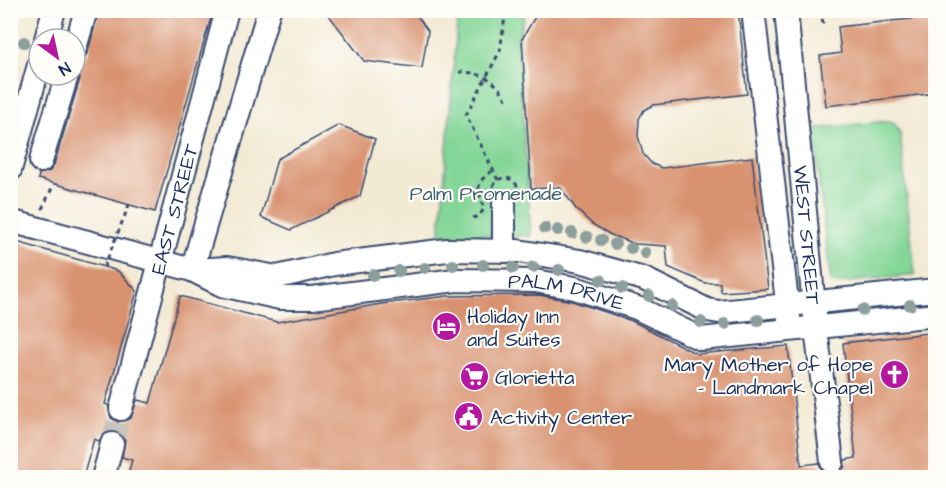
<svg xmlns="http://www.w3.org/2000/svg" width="946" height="488" viewBox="0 0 946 488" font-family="'Architects Daughter',sans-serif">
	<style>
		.green { fill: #83d697; stroke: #4f827a; stroke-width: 1.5 }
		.building { fill: #d89270 }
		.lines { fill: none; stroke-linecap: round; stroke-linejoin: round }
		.minor-tunnel { stroke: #c8c5bc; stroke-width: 22; stroke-dasharray: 22 11; stroke-linecap: butt }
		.minor-casing { stroke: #3b4b70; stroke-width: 26 }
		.path { stroke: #3b4b70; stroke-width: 3; stroke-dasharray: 4.5 4.5; stroke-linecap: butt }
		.minor { stroke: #fff; stroke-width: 22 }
		.path-bridge { stroke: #3b4b70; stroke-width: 3; stroke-dasharray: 4.5 4.5; stroke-linecap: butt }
		.tree { fill: #8d9f9c }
		.labels { text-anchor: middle; stroke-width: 4.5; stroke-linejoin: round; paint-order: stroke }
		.park-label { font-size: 20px; fill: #3a616f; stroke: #fdfcf7 }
		.street-label { font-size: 20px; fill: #1b2f5e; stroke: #fdfcf7 }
		.poi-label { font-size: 20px; fill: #1b2f5e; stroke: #fdfcf7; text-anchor: start }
	</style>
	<rect width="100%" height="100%" fill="#fdfcf7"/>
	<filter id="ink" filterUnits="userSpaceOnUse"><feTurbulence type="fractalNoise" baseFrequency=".0167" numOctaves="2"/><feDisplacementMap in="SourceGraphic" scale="12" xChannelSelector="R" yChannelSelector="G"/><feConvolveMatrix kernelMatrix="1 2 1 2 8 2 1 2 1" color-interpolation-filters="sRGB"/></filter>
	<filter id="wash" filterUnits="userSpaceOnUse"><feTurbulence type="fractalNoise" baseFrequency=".008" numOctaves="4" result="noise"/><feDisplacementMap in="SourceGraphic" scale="24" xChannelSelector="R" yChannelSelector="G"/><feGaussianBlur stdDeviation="1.35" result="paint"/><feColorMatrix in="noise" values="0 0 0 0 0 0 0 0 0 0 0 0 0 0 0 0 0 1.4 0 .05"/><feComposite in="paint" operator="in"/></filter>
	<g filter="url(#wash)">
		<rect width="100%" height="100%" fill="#f3ead4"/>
		<g class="green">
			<path d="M458 11H525L518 39 531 236 440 235Z"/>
			<path d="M888 121 894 123 900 133 915 275 831 284 813 129Z"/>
		</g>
		<g id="blocks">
			<g class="building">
				<path d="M99 10H213L155 212 38 179 39 174 50 171 54 165 80 79 75 61 84 58 88 52Z"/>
				<path d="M325 10H413L428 31 422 68 364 61Z"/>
				<path d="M539 10H738L747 94 653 105 644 110 639 119 638 136 643 154 652 164 662 168 752 157 768 289 721 292 720 283H705L668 267 666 246 636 244 611 235 592 224 576 209 560 187 531 189 522 39Z"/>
				<path d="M917 10H936V93L826 106 820 56 841 53 838 27 918 18Z"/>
				<path d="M339 125 375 139 360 196 291 230 261 217 277 159Z"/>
				<path d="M10 240 118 271 137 291 105 404 108 405 111 418 118 422 131 418 137 400 150 403 180 296 277 322 381 304 448 296 539 295 572 301 632 321 697 354 788 346 801 465 819 463 822 471 833 475 844 468 845 460 856 458 843 343 936 332V477H127L132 460 122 457 125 440 115 431 103 434 99 441 94 439 83 477H10Z"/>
			</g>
		</g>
	</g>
	<g filter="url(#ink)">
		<use href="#blocks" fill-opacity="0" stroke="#3b4b70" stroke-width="1.5"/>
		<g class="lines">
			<path class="minor-tunnel" d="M112 444 121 409"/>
			<defs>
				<g id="minor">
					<path d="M753 10 789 319"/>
					<path id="s1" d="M786 10 816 328 832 462"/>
					<path d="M46 39 54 10"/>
					<path d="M75 48 86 10"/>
					<path d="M41 161 67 75"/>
					<path d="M10 170 39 65"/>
					<path id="s2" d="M10 221 192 270 222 285 280 298H312L456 280 535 281 575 288 637 308 701 339 936 315"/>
					<path d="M504 251V204"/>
					<path d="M192 270 269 10"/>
					<path d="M194 270 227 268 277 277 334 264 447 250 518 251 580 261 644 279 707 310 719 312 936 290"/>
					<path id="s3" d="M121 409 227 10"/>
					<path d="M103 478 112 444"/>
				</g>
			</defs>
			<use href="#minor" class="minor-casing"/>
			<g class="path">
				<path d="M821 10 823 24"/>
				<path d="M459 72C483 72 499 81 508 104"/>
				<circle cx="505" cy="191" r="13"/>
				<path d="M498 180 466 115 500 51 506 10"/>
				<path d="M42 209 54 184"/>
				<path d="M473 218 479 216 484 209C478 190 473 183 494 170"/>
			</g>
			<use href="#minor" class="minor"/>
			<path class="path-bridge" d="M104 267 129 205"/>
		</g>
		<g class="tree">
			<circle cx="24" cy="42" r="6"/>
			<circle cx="545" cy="228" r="6"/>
			<circle cx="558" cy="230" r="6"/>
			<circle cx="572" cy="233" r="6"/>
			<circle cx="587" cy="237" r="6"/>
			<circle cx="601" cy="240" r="6"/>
			<circle cx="615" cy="244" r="6"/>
			<circle cx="631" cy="248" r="6"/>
			<circle cx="645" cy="253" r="6"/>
			<circle cx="453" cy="265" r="6"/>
			<circle cx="483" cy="265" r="6"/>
			<circle cx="533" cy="267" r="6"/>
			<circle cx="425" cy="268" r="6"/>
			<circle cx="513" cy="268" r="6"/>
			<circle cx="559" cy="270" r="6"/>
			<circle cx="399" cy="271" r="6"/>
			<circle cx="373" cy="275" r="6"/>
			<circle cx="601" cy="280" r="6"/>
			<circle cx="622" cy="288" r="6"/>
			<circle cx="649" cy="296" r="6"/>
			<circle cx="910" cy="305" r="6"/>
			<circle cx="672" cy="306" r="6"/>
			<circle cx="863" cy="310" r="6"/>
			<circle cx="758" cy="320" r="6"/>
			<circle cx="701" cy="322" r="6"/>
			<circle cx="725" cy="324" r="6"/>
		</g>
	</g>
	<defs>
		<symbol id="hotel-disc" viewBox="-11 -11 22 22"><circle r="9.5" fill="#b5179e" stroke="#fdfcf7"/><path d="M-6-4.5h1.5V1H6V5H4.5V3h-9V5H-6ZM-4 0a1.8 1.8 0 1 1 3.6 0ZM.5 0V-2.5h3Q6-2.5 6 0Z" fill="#fff"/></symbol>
		<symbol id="church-disc" viewBox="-11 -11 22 22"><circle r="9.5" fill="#b5179e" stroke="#fdfcf7"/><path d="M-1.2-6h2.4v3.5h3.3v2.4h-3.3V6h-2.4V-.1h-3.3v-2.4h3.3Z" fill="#fff"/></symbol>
		<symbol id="supermarket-disc" viewBox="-11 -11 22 22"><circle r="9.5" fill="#b5179e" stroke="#fdfcf7"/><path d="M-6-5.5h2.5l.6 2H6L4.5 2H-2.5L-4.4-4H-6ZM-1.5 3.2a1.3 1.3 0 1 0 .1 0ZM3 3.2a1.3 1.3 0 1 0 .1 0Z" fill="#fff"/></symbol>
		<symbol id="civic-disc" viewBox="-11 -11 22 22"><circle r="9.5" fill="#b5179e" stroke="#fdfcf7"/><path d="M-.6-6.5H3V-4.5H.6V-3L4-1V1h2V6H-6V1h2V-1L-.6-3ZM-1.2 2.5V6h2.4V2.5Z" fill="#fff"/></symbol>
	</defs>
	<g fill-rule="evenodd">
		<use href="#hotel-disc" x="430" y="310" width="33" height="33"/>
		<use href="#church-disc" x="878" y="358" width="33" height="33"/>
		<use href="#supermarket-disc" x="458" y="360" width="33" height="33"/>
		<use href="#civic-disc" x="452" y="400" width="33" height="33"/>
	</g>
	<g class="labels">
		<g class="park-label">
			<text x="486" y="200">Palm Promenade</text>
		</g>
		<g class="street-label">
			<text dy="7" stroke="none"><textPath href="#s3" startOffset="207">EAST STREET</textPath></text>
			<text dy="7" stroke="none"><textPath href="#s1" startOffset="226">WEST STREET</textPath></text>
			<text dy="7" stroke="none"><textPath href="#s2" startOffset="570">PALM DRIVE</textPath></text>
		</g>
		<g class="poi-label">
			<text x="467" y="323">Holiday Inn<tspan x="467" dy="23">and Suites</tspan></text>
			<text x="873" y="371" text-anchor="end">Mary Mother of Hope<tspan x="873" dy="23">- Landmark Chapel</tspan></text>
			<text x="495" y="384">Glorietta</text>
			<text x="490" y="424">Activity Center</text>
		</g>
	</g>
	<rect width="946" height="488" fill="none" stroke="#fdfcf7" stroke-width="36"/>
	<g transform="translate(57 57) rotate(147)"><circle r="28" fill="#fdfcf7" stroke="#a3aaba" stroke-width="1.5"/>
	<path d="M0-4.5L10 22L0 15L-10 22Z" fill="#b5179e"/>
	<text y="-9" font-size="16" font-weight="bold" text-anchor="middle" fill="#1b2f5e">N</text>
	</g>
</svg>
